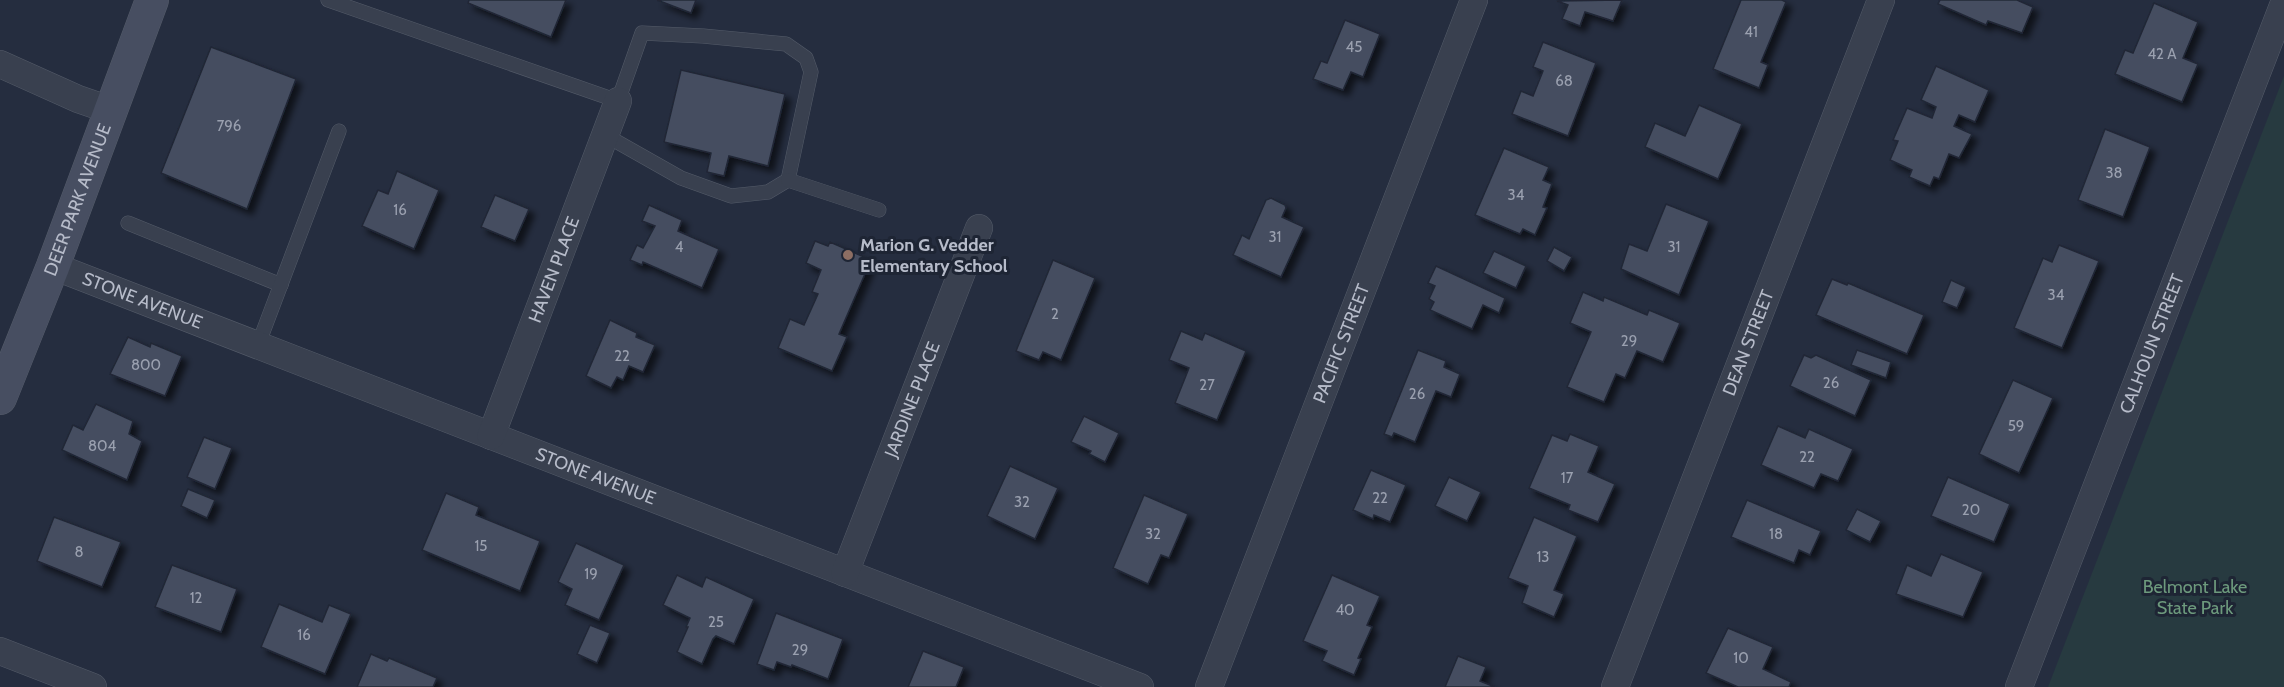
<svg xmlns="http://www.w3.org/2000/svg" width="2284" height="687" viewBox="0 0 2284 687" font-family="Cabin,sans-serif">
	<style>
		.green { fill: #273a40 }
		.building { fill: #444d60; stroke: #202736; stroke-width: 1.5; filter: url(#shadow) }
		.lines { fill: none; stroke-linecap: round; stroke-linejoin: round }
		.service-casing { stroke: #545b69; stroke-width: 15 }
		.minor-casing { stroke: #545b69; stroke-width: 28 }
		.secondary-casing { stroke: #545b69; stroke-width: 34 }
		.service { stroke: #39404f; stroke-width: 14 }
		.minor { stroke: #39404f; stroke-width: 27 }
		.secondary { stroke: #474e61; stroke-width: 33 }
		.education-dot { fill: #8d6e63; stroke: #1e2534; stroke-width: 2 }
		.labels { text-anchor: middle; stroke-width: 6; stroke-linejoin: round; paint-order: stroke }
		.number-label { font-size: 15px; fill: #9aa0af }
		.street-label { font-size: 18px; fill: #b6bbc9; stroke: #1e2534 }
		.poi-label { font-size: 18px; font-weight: bold; fill: #b6bbc9; stroke: #1e2534; text-anchor: start }
		.park-label { font-size: 18px; fill: #6d9a7d; stroke: #1e2534 }
	</style>
	<defs>
		<filter id="shadow"><feDropShadow dx="5.5" dy="5.5" stdDeviation="3" flood-color="#0009"/></filter>
	</defs>
	<rect width="100%" height="100%" fill="#252d3f"/>
	<path class="green" d="M2284 76V687H2048Z"/>
	<g class="building">
		<path d="M469 0H566L551 37 468 3Z"/>
		<path d="M657 0H696L691 13Z"/>
		<path d="M1622 0 1613 21 1585 12 1580 26 1562 19 1568 5 1557 1Z"/>
		<path d="M1741 0H1782L1786 2 1761 62 1768 65 1759 88 1713 69Z"/>
		<path d="M1940 0H2017L2033 7 2022 33 1988 21 1986 25 1938 4Z"/>
		<path d="M2154 3 2198 22 2183 58 2198 64 2182 102 2115 74 2125 50 2133 53Z"/>
		<path d="M1345 20 1380 34 1363 77 1351 72 1343 90 1313 79 1321 61 1327 63Z"/>
		<path d="M1543 42 1596 63 1568 136 1512 114 1521 91 1533 96 1543 71 1533 67Z"/>
		<path d="M211 47 296 79 247 209 161 173Z"/>
		<path d="M1936 66 1989 90 1975 122 1959 115 1954 126 1972 134 1959 158 1949 154 1939 179 1934 177 1930 186 1909 177 1912 170 1890 160 1898 141 1893 140 1907 108 1932 118 1936 107 1921 100Z"/>
		<path d="M681 70 785 94 768 166 729 156 724 176 707 172 711 153 664 142Z"/>
		<path d="M1699 105 1742 124 1718 179 1645 147 1655 123 1685 136Z"/>
		<path d="M2105 129 2150 147 2123 217 2078 200Z"/>
		<path d="M1504 148 1549 167 1543 180 1552 184 1543 207 1547 208 1535 235 1523 229 1520 234 1475 215Z"/>
		<path d="M397 171 439 190 414 249 362 226 378 190 388 194Z"/>
		<path d="M495 195 529 209 515 241 481 227Z"/>
		<path d="M1271 198 1285 205 1286 208 1282 217 1304 227 1281 277 1233 255 1242 235 1249 239 1266 200Z"/>
		<path d="M1666 204 1709 221 1679 295 1621 269 1629 244 1647 251Z"/>
		<path d="M649 205 682 220 678 231 719 249 702 288 643 262 642 265 630 260 637 245 643 248 655 226 642 221Z"/>
		<path d="M815 241 828 246 830 242 871 260 839 334 847 337 832 371 778 348 790 319 804 325 818 294 812 292 821 270 806 263Z"/>
		<path d="M2059 245 2099 261 2062 348 2014 328 2043 258 2052 262Z"/>
		<path d="M1554 247 1572 257 1564 271 1547 261Z"/>
		<path d="M1494 251 1526 266 1516 288 1483 273Z"/>
		<path d="M1053 260 1095 278 1061 360 1043 352 1039 360 1016 351Z"/>
		<path d="M1436 266 1505 298 1499 313 1483 305 1472 329 1430 310 1434 302 1429 299 1435 286 1428 283Z"/>
		<path d="M1832 279 1847 285 1848 283 1924 315 1907 354 1816 315Z"/>
		<path d="M1951 280 1966 287 1957 308 1942 302Z"/>
		<path d="M1583 292 1603 301 1604 297 1647 315 1649 310 1680 323 1663 362 1637 351 1625 378 1616 374 1604 402 1567 387 1591 332 1570 323Z"/>
		<path d="M610 320 637 333 636 337 655 345 643 372 629 366 623 380 617 377 611 388 586 376Z"/>
		<path d="M1181 331 1202 340 1205 333 1246 351 1217 420 1175 403 1189 368 1169 360Z"/>
		<path d="M128 337 150 347 151 343 182 356 165 396 110 374Z"/>
		<path d="M1418 350 1446 361 1444 367 1460 374 1451 397 1436 391 1415 442 1394 433 1392 437 1384 434Z"/>
		<path d="M1857 350 1891 362 1886 378 1851 365Z"/>
		<path d="M1804 355 1811 358 1816 355 1871 380 1855 416 1790 386Z"/>
		<path d="M2013 380 2053 398 2019 473 1979 454Z"/>
		<path d="M96 404 133 421 129 434 142 441 127 480 62 450 73 425 83 430Z"/>
		<path d="M1084 416 1119 433 1105 462 1089 454 1091 451 1071 442Z"/>
		<path d="M1778 426 1805 438 1809 429 1853 449 1838 481 1821 474 1814 488 1761 465Z"/>
		<path d="M1570 434 1599 446 1588 472 1615 484 1598 522 1568 510 1570 505 1529 488 1552 435 1567 441Z"/>
		<path d="M204 437 232 448 215 489 187 477Z"/>
		<path d="M1010 466 1058 488 1035 539 987 516Z"/>
		<path d="M1371 470 1406 485 1390 522 1374 515 1373 519 1353 510Z"/>
		<path d="M1449 477 1481 492 1467 521 1435 506Z"/>
		<path d="M1948 477 2010 504 1994 542 1931 516Z"/>
		<path d="M188 489 215 500 207 518 181 506Z"/>
		<path d="M446 493 479 507 476 515 540 541 520 591 422 550Z"/>
		<path d="M1144 495 1188 514 1169 558 1161 555 1148 584 1113 568Z"/>
		<path d="M1747 500 1821 531 1810 555 1799 550 1794 563 1731 537Z"/>
		<path d="M1857 509 1881 521 1870 542 1846 530Z"/>
		<path d="M54 517 121 542 102 587 37 561Z"/>
		<path d="M1534 517 1577 536 1554 590 1564 594 1554 617 1522 603 1528 586 1508 578Z"/>
		<path d="M576 543 624 565 599 620 565 605 572 589 558 582Z"/>
		<path d="M1941 554 1983 572 1963 617 1896 594 1907 565 1931 576Z"/>
		<path d="M172 565 237 589 221 632 155 607Z"/>
		<path d="M677 575 702 587 706 577 754 599 734 644 716 636 713 639 702 664 677 652 688 627H686L690 618 663 605Z"/>
		<path d="M1332 575 1380 596 1367 625 1372 627 1358 658 1361 659 1354 675 1322 661 1327 651 1303 641Z"/>
		<path d="M279 604 322 622 329 605 351 614 325 674 261 647Z"/>
		<path d="M776 613 843 639 828 679 792 665 791 667 777 662 774 670 757 664Z"/>
		<path d="M590 625 610 633 597 663 577 654Z"/>
		<path d="M1728 628 1773 647 1763 669 1791 682 1789 687H1738L1706 673Z"/>
		<path d="M923 651 964 667 956 687H908Z"/>
		<path d="M371 654 387 661 389 658 437 678 433 687H357Z"/>
		<path d="M1458 656 1486 667 1480 681 1495 687H1445Z"/>
	</g>
	<g class="lines">
		<defs>
			<g id="service">
				<path d="M328 0 618 101 642 33 703 36 786 44 806 58 811 72 788 180 768 192 731 196 681 178 605 135"/>
				<path d="M788 180 879 210"/>
				<path d="M128 223 281 285"/>
				<path d="M258 345 339 131"/>
			</g>
			<g id="minor">
				<path d="M0 64 78 99 110 110"/>
				<path id="s1" d="M53 266 1140 687"/>
				<path id="s2" d="M491 436 618 101"/>
				<path id="s3" d="M845 573 979 228"/>
				<path d="M0 651 93 687"/>
				<path id="s4" d="M1209 687 1474 0"/>
				<path id="s5" d="M1615 687 1881 0"/>
				<path id="s6" d="M2019 687 2284 3"/>
			</g>
			<g id="secondary">
				<path id="s7" d="M0 398 53 266 152 0"/>
			</g>
		</defs>
		<use href="#service" class="service-casing"/>
		<use href="#minor" class="minor-casing"/>
		<use href="#secondary" class="secondary-casing"/>
		<use href="#service" class="service"/>
		<use href="#minor" class="minor"/>
		<use href="#secondary" class="secondary"/>
	</g>
	<circle class="education-dot" cx="848" cy="255" r="6"/>
	<g class="labels">
		<g class="number-label">
			<text x="1751" y="37">41</text>
			<text x="1354" y="52">45</text>
			<text x="2162" y="59">42 A</text>
			<text x="1564" y="86">68</text>
			<text x="229" y="131">796</text>
			<text x="2114" y="178">38</text>
			<text x="1516" y="200">34</text>
			<text x="400" y="215">16</text>
			<text x="1275" y="242">31</text>
			<text x="679" y="252">4</text>
			<text x="1674" y="252">31</text>
			<text x="2056" y="300">34</text>
			<text x="1055" y="319">2</text>
			<text x="1629" y="346">29</text>
			<text x="622" y="361">22</text>
			<text x="146" y="370">800</text>
			<text x="1831" y="388">26</text>
			<text x="1207" y="390">27</text>
			<text x="1417" y="399">26</text>
			<text x="2016" y="431">59</text>
			<text x="102" y="451">804</text>
			<text x="1807" y="462">22</text>
			<text x="1567" y="483">17</text>
			<text x="1380" y="503">22</text>
			<text x="1022" y="507">32</text>
			<text x="1971" y="515">20</text>
			<text x="1153" y="539">32</text>
			<text x="1776" y="539">18</text>
			<text x="481" y="551">15</text>
			<text x="79" y="557">8</text>
			<text x="1543" y="562">13</text>
			<text x="591" y="579">19</text>
			<text x="196" y="603">12</text>
			<text x="1345" y="615">40</text>
			<text x="716" y="627">25</text>
			<text x="304" y="640">16</text>
			<text x="800" y="655">29</text>
			<text x="1741" y="663">10</text>
		</g>
		<g class="street-label">
			<text dy="6" stroke="none"><textPath href="#s7" startOffset="213">DEER PARK AVENUE</textPath></text>
			<text dy="6" stroke="none"><textPath href="#s2" startOffset="178">HAVEN PLACE</textPath></text>
			<text dy="6" stroke="none"><textPath href="#s1" startOffset="96">STONE AVENUE</textPath></text>
			<text dy="6" stroke="none"><textPath href="#s4" startOffset="368">PACIFIC STREET</textPath></text>
			<text dy="6" stroke="none"><textPath href="#s5" startOffset="369">DEAN STREET</textPath></text>
			<text dy="6" stroke="none"><textPath href="#s6" startOffset="368">CALHOUN STREET</textPath></text>
			<text dy="6" stroke="none"><textPath href="#s3" startOffset="186">JARDINE PLACE</textPath></text>
			<text dy="6" stroke="none"><textPath href="#s1" startOffset="582">STONE AVENUE</textPath></text>
		</g>
		<g class="poi-label">
			<text x="860" y="251">Marion G. Vedder<tspan x="860" dy="21">Elementary School</tspan></text>
		</g>
		<g class="park-label">
			<text x="2195" y="593">Belmont Lake<tspan x="2195" dy="21">State Park</tspan></text>
		</g>
	</g>
</svg>
